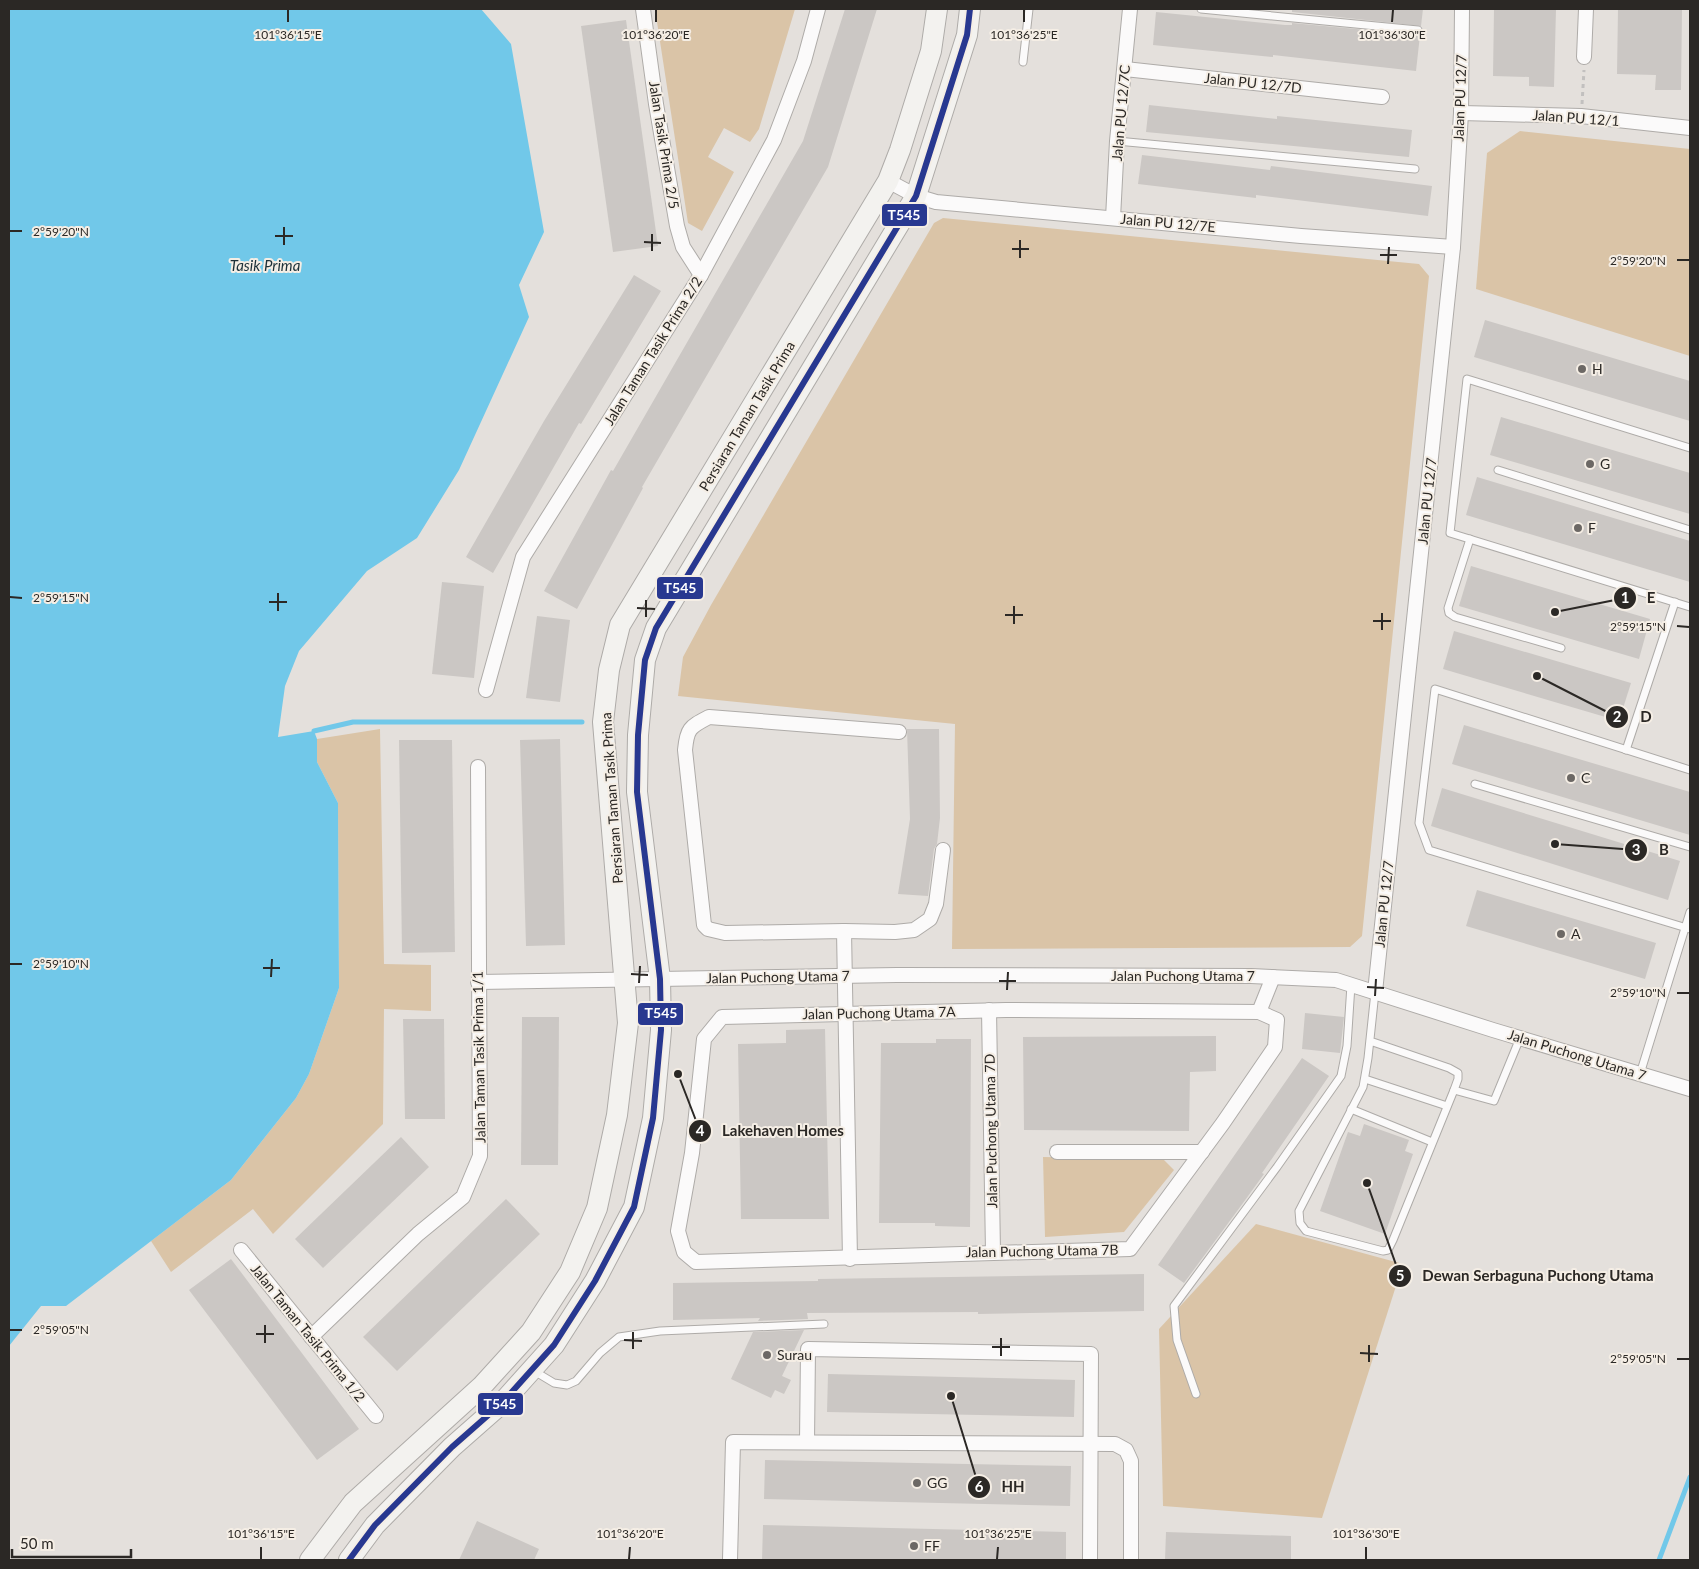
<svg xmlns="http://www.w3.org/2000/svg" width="1699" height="1569" viewBox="0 0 1699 1569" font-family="Lato,sans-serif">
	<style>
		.green { fill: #dac4a7 }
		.water { fill: #71c8e9 }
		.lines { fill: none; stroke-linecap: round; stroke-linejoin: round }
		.stream { stroke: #71c8e9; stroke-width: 5 }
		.building { fill: #cbc7c4 }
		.service-casing { stroke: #aeaba8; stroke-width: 9 }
		.minor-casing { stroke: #aeaba8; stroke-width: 16 }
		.secondary-casing { stroke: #aeaba8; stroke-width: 22 }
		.path { stroke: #c2c0bf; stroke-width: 3; stroke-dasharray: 4 4; stroke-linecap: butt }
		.service { stroke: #fbfafa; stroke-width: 7 }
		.minor { stroke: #fbfafa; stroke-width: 14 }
		.secondary { stroke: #f3f2ef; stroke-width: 20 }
		.bus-1-casing { stroke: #f5eee5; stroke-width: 10 }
		.bus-1 { stroke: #283890; stroke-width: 6 }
		.ticks { fill: none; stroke: #2b2825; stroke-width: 2 }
		.poi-dot { fill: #6c6865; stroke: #f5eee5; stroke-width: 2 }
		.labels { text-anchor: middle; stroke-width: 4; stroke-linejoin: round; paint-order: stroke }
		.street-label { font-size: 14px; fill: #2b2825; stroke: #f5eee5 }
		.poi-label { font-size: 14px; fill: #2b2825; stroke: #f5eee5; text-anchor: start }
		.water-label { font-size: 15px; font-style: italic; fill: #1b3039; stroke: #f5eee5 }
		.ticks-label { font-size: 12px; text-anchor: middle; fill: #2b2825; stroke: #f5eee5; stroke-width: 4; stroke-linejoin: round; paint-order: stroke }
		.leader { fill: none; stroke: #2b2825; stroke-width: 2 }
		.callout-dot { fill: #2b2825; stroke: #f5eee5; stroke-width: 2 }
		.mark-label { font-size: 15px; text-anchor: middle; font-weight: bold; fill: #fff }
		.callout-label { font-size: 15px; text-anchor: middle; font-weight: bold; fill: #2b2825; stroke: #f5eee5; stroke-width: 4; stroke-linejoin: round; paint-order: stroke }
		.line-badge { stroke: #f5eee5; stroke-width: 2 }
		.badge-label { font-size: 14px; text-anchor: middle; font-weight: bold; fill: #fff }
	</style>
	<rect width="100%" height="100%" fill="#e4e0dc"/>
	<g class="green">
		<path d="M655 9H795L759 129 750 142 724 128 708 157 734 172 702 231 688 223Z"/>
		<path d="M1520 131 1690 149V356L1476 289 1487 153Z"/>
		<path d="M943 218 1419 264 1429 276 1362 936 1350 947 952 949 955 724 678 696 683 657 711 605 934 223Z"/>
		<path d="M380 729 384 964 431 965V1011L384 1009 383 1124 273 1234 253 1209 171 1272 151 1241 231 1180 296 1098 309 1074 339 988 338 803 317 762V739Z"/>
		<path d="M1043 1157 1163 1159 1174 1170 1124 1232 1045 1237Z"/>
		<path d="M1256 1224 1403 1264 1322 1518 1163 1506 1159 1329Z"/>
	</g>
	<path class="water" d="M9 9H481L511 44 544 232 519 285 529 317 459 470 417 538 367 571 299 651 285 686 278 737 314 731 317 739V762L338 803 339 988 309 1074 296 1098 231 1180 66 1306H41L9 1346Z"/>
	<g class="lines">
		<g class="stream">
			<path d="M314 731 353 722H582"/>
			<path d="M1659 1560 1690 1477"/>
		</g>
	</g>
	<g class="building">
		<path d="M845 9H877L828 167 642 487 643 488 577 609 544 591 611 470 613 471 803 141Z"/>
		<path d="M1292 9H1423L1421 26 1292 12Z"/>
		<path d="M1494 9H1556L1554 87 1529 86V77L1493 76Z"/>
		<path d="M1618 9H1682L1681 90H1655L1656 75 1617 74Z"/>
		<path d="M1156 12 1285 25H1292V23L1420 35 1416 71 1273 55V57L1153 45Z"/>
		<path d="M626 20 658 246 613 252 581 26Z"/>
		<path d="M1149 105 1277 119V116L1412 130 1409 157 1146 132Z"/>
		<path d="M1142 155 1270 170 1271 166 1432 186 1428 216 1256 195V198L1138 184Z"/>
		<path d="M634 275 661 291 581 424 579 423 493 573 466 557 544 421Z"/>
		<path d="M1485 320 1690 381V421L1474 357Z"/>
		<path d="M1501 417 1690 473V514L1490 455Z"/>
		<path d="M1477 477 1690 541V582L1466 515Z"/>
		<path d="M1471 566 1650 619 1639 659 1459 606Z"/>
		<path d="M442 582 484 586 474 678 432 674Z"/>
		<path d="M537 616 570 620 560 702 526 698Z"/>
		<path d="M1454 631 1631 683 1619 721 1443 669Z"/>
		<path d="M1464 725 1690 792V835L1452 764Z"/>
		<path d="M907 729H939L940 818 937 844 934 849 928 896 898 894 910 819Z"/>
		<path d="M560 739 565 945 526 946 520 740Z"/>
		<path d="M399 740H452L455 952 402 953Z"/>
		<path d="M1442 788 1680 861 1668 900 1431 826Z"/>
		<path d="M1477 890 1656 943 1645 979 1466 926Z"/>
		<path d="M1305 1013 1344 1017 1340 1053 1302 1049Z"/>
		<path d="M522 1017H559L558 1165H521Z"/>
		<path d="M403 1019H444L445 1119H405Z"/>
		<path d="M825 1029 829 1219H741L738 1044 786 1043V1030Z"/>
		<path d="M1216 1036V1071L1190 1072 1189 1131 1024 1130 1023 1037Z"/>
		<path d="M936 1039H971L970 1227 935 1226V1223H879L881 1043H936Z"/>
		<path d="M1302 1058 1329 1076 1262 1173 1264 1174 1243 1203 1184 1283 1158 1265Z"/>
		<path d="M1364 1124 1409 1140 1405 1151 1413 1154 1385 1234 1320 1211 1348 1132 1360 1136Z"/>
		<path d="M401 1137 429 1167 323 1268 295 1239Z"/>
		<path d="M506 1199 540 1234 397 1371 363 1337Z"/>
		<path d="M231 1259 359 1429 317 1460 189 1290Z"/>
		<path d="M1144 1274V1311L978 1314V1312L807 1313 808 1319 758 1321 760 1318 673 1320V1283L818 1281V1279Z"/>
		<path d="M804 1330 782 1376 791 1380 784 1394 775 1390 771 1398 731 1379 753 1332Z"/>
		<path d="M828 1374 1075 1380 1074 1417 827 1412Z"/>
		<path d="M765 1460 1071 1466 1070 1506 764 1499Z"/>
		<path d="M477 1521 539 1549 534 1560H459Z"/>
		<path d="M763 1525 1066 1532V1560H762Z"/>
		<path d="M1166 1532 1291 1536V1560H1165Z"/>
	</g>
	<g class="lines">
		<defs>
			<g id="service">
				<path d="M1201 9 1418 30"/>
				<path d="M1023 62 1029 9"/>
				<path d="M1117 141 1415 169"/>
				<path d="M1690 448 1467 379 1450 533 1690 607"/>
				<path d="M1498 470 1690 530"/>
				<path d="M1470 539 1448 608 1449 613 1455 617 1561 648"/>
				<path d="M1626 750 1675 602"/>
				<path d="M1690 770 1435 689 1419 823 1429 850 1690 929"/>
				<path d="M1475 784 1690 847"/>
				<path d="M1370 1041 1449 1068 1458 1073V1079L1454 1090 1393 1240 1388 1250 1383 1251 1306 1231 1300 1223 1299 1211 1363 1087 1368 1058 1375 992"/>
				<path d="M1640 1074 1690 912"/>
				<path d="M1365 1079 1447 1106"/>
				<path d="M1454 1090 1494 1101 1520 1038"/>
				<path d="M1351 1109 1432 1142"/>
				<path d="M534 1371 554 1383 567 1385 576 1381 600 1353 619 1337 660 1331 824 1324"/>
				<path d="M1196 1394 1177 1340 1174 1306 1277 1167 1341 1076 1347 1046 1351 985"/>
			</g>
			<g id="minor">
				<path d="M643 9 656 104 677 226 683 247 701 275"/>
				<path d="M1584 57 1586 9"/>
				<path d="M1125 69 1382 97"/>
				<path d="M1461 113 1581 116 1690 128"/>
				<path d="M888 181 916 196 936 202 1301 236 1453 247"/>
				<path d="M1113 218 1117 141 1130 9"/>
				<path d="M486 690 523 557 701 275 774 140 804 61 818 9"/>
				<path d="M844 931 895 932 914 930 930 919 936 904 943 850"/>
				<path d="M478 982 897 975 1251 976 1336 980 1493 1030 1690 1089"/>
				<path d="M1375 992 1453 247 1461 113 1462 9"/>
				<path d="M989 1010 993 1252"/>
				<path d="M1006 1010 1259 1012 1277 1020 1275 1047 1223 1123 1130 1249C985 1252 841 1259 696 1262L684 1252 678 1231 692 1153 704 1039 722 1017Z"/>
				<path d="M1259 1012 1273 977"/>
				<path d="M1057 1152H1202"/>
				<path d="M241 1250 376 1416"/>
				<path d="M850 1259 844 931 725 933 708 929 704 925 685 750C687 728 690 727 709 717L899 732"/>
				<path d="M311 1337 418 1234 463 1197 480 1156 478 767"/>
				<path d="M807 1442 808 1349 1091 1354 1090 1560"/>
				<path d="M730 1560 733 1442 1115 1444 1126 1450 1131 1461V1560"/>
			</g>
			<g id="secondary">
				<path d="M310 1560 353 1503 482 1386 531 1332 570 1272 597 1208 617 1115 628 1023 603 722 609 670 620 625 888 181 900 150 931 51 937 9"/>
				<path d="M349 1560 375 1525 452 1447 502 1403 554 1345 595 1281 634 1207 653 1118 661 1030 660 979 637 792 638 735 645 660 656 628 916 196 967 35 970 9"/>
			</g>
		</defs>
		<use href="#service" class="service-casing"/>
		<use href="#minor" class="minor-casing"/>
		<use href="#secondary" class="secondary-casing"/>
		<path class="path" d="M1582 104 1584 70"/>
		<use href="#service" class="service"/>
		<use href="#minor" class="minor"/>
		<use href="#secondary" class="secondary"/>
		<defs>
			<path id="bus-1" d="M349 1560 375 1525 452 1447 502 1403 554 1345 595 1281 634 1207 653 1118 661 1030 660 979 637 792 638 735 645 660 656 628 916 196 967 35 970 9"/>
		</defs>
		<use href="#bus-1" class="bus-1-casing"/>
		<use href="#bus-1" class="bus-1"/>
	</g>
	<path class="ticks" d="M288 22V10M656 22V10M1024 22V10M1392 22 1393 10M10 231H22M275 236H293M644 242 661 243M284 245V227M1012 249H1029M652 251V234M1380 255H1397M1020 258V240M1677 260H1689M1388 264 1389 247M10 597 22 598M269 602H287M637 608 655 609M278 611V593M1005 615H1023M646 617V600M1373 621H1391M1014 624V606M1677 626 1689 627M1382 630V613M10 964H22M263 968H280M631 974 648 975M271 977 272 959M999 981H1016M639 983 640 966M1367 987 1384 988M1007 990 1008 972M1677 993H1689M1375 996 1376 979M10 1330H22M256 1334H274M624 1340 642 1341M265 1343V1325M992 1347H1010M633 1349V1332M1360 1353 1378 1354M1001 1356V1338M1677 1359H1689M1369 1362V1345M261 1559V1547M629 1559 630 1547M997 1559 998 1547M1366 1559V1547"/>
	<g class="poi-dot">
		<circle cx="1582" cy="369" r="5"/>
		<circle cx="1590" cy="464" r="5"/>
		<circle cx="1578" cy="528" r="5"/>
		<circle cx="1571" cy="778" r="5"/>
		<circle cx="1561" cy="934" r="5"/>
		<circle cx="767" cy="1355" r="5"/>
		<circle cx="917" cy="1483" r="5"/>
		<circle cx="914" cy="1546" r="5"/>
	</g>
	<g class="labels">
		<g class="street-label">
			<text transform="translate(1253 83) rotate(6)" y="5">Jalan PU 12/7D</text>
			<text transform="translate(1460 98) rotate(-88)" y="5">Jalan PU 12/7</text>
			<text transform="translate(1121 113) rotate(-85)" y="5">Jalan PU 12/7C</text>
			<text transform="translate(1576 118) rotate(4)" y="5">Jalan PU 12/1</text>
			<text transform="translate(664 145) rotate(81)" y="5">Jalan Tasik Prima 2/5</text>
			<text transform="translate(1168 223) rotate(5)" y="5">Jalan PU 12/7E</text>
			<text transform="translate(653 351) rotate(-58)" y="5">Jalan Taman Tasik Prima 2/2</text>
			<text transform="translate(747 416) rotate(-59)" y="5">Persiaran Taman Tasik Prima</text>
			<text transform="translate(1427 501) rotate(-84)" y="5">Jalan PU 12/7</text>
			<text transform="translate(612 798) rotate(-94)" y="5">Persiaran Taman Tasik Prima</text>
			<text transform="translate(1384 904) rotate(-84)" y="5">Jalan PU 12/7</text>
			<text x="1183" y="981">Jalan Puchong Utama 7</text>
			<text transform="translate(778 977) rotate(-1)" y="5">Jalan Puchong Utama 7</text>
			<text transform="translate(879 1013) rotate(-1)" y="5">Jalan Puchong Utama 7A</text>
			<text transform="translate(1577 1055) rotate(17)" y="5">Jalan Puchong Utama 7</text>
			<text transform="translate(479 1057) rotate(-91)" y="5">Jalan Taman Tasik Prima 1/1</text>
			<text transform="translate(991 1131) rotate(-91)" y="5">Jalan Puchong Utama 7D</text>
			<text transform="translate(1042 1251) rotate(-1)" y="5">Jalan Puchong Utama 7B</text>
			<text transform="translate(308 1333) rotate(51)" y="5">Jalan Taman Tasik Prima 1/2</text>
		</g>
		<g class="poi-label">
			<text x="1592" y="374">H</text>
			<text x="1600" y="469">G</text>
			<text x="1588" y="533">F</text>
			<text x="1581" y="783">C</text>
			<text x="1571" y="939">A</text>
			<text x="777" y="1360">Surau</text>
			<text x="927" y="1488">GG</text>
			<text x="924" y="1551">FF</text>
		</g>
		<g class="water-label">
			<text x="265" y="271">Tasik Prima</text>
		</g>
	</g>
	<g class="ticks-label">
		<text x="288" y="39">101°36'15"E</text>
		<text x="656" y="39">101°36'20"E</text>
		<text x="1024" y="39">101°36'25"E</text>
		<text x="1392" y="39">101°36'30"E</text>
		<text x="61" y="236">2°59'20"N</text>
		<text x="1638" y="265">2°59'20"N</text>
		<text x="61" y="602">2°59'15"N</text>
		<text x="1638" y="631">2°59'15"N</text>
		<text x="61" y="968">2°59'10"N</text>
		<text x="1638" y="997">2°59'10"N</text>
		<text x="61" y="1334">2°59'05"N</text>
		<text x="1638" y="1363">2°59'05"N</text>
		<text x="261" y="1538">101°36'15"E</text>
		<text x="630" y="1538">101°36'20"E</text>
		<text x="998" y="1538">101°36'25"E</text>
		<text x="1366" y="1538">101°36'30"E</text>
	</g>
	<path class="leader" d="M1555 612L1625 598M1537 676L1617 717M1555 844L1636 850M678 1074L700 1131M1367 1183L1400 1276M951 1396L979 1487"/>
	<g class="callout-dot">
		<circle cx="1555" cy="612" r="5"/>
		<circle cx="1537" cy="676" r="5"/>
		<circle cx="1555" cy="844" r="5"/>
		<circle cx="678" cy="1074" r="5"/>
		<circle cx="1367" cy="1183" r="5"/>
		<circle cx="951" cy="1396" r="5"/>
		<circle cx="1625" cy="598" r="12"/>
		<circle cx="1617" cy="717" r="12"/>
		<circle cx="1636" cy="850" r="12"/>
		<circle cx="700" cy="1131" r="12"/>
		<circle cx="1400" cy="1276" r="12"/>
		<circle cx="979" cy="1487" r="12"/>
	</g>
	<g class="mark-label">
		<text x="1625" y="603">1</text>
		<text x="1617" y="722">2</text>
		<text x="1636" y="855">3</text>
		<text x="700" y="1136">4</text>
		<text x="1400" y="1281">5</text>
		<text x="979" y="1492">6</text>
	</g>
	<g class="callout-label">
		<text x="1651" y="603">E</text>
		<text x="1646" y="722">D</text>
		<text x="1664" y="855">B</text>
		<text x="783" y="1136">Lakehaven Homes</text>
		<text x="1538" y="1281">Dewan Serbaguna Puchong Utama</text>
		<text x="1013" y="1492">HH</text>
	</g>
	<g class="line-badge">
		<rect x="881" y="203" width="47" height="24" rx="5" fill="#283890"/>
		<rect x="656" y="576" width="48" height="24" rx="5" fill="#283890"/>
		<rect x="637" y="1002" width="47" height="24" rx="5" fill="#283890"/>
		<rect x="477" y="1392" width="47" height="24" rx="5" fill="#283890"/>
	</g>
	<g class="badge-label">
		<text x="904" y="220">T545</text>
		<text x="680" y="593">T545</text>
		<text x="661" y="1018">T545</text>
		<text x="500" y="1409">T545</text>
	</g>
	<rect width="1699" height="1569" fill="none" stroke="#2b2825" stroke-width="20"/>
	<path d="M12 1549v8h119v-8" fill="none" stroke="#2b2825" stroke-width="2.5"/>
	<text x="20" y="1549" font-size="15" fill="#2b2825" stroke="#f5eee5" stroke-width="4" paint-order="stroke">50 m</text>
</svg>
